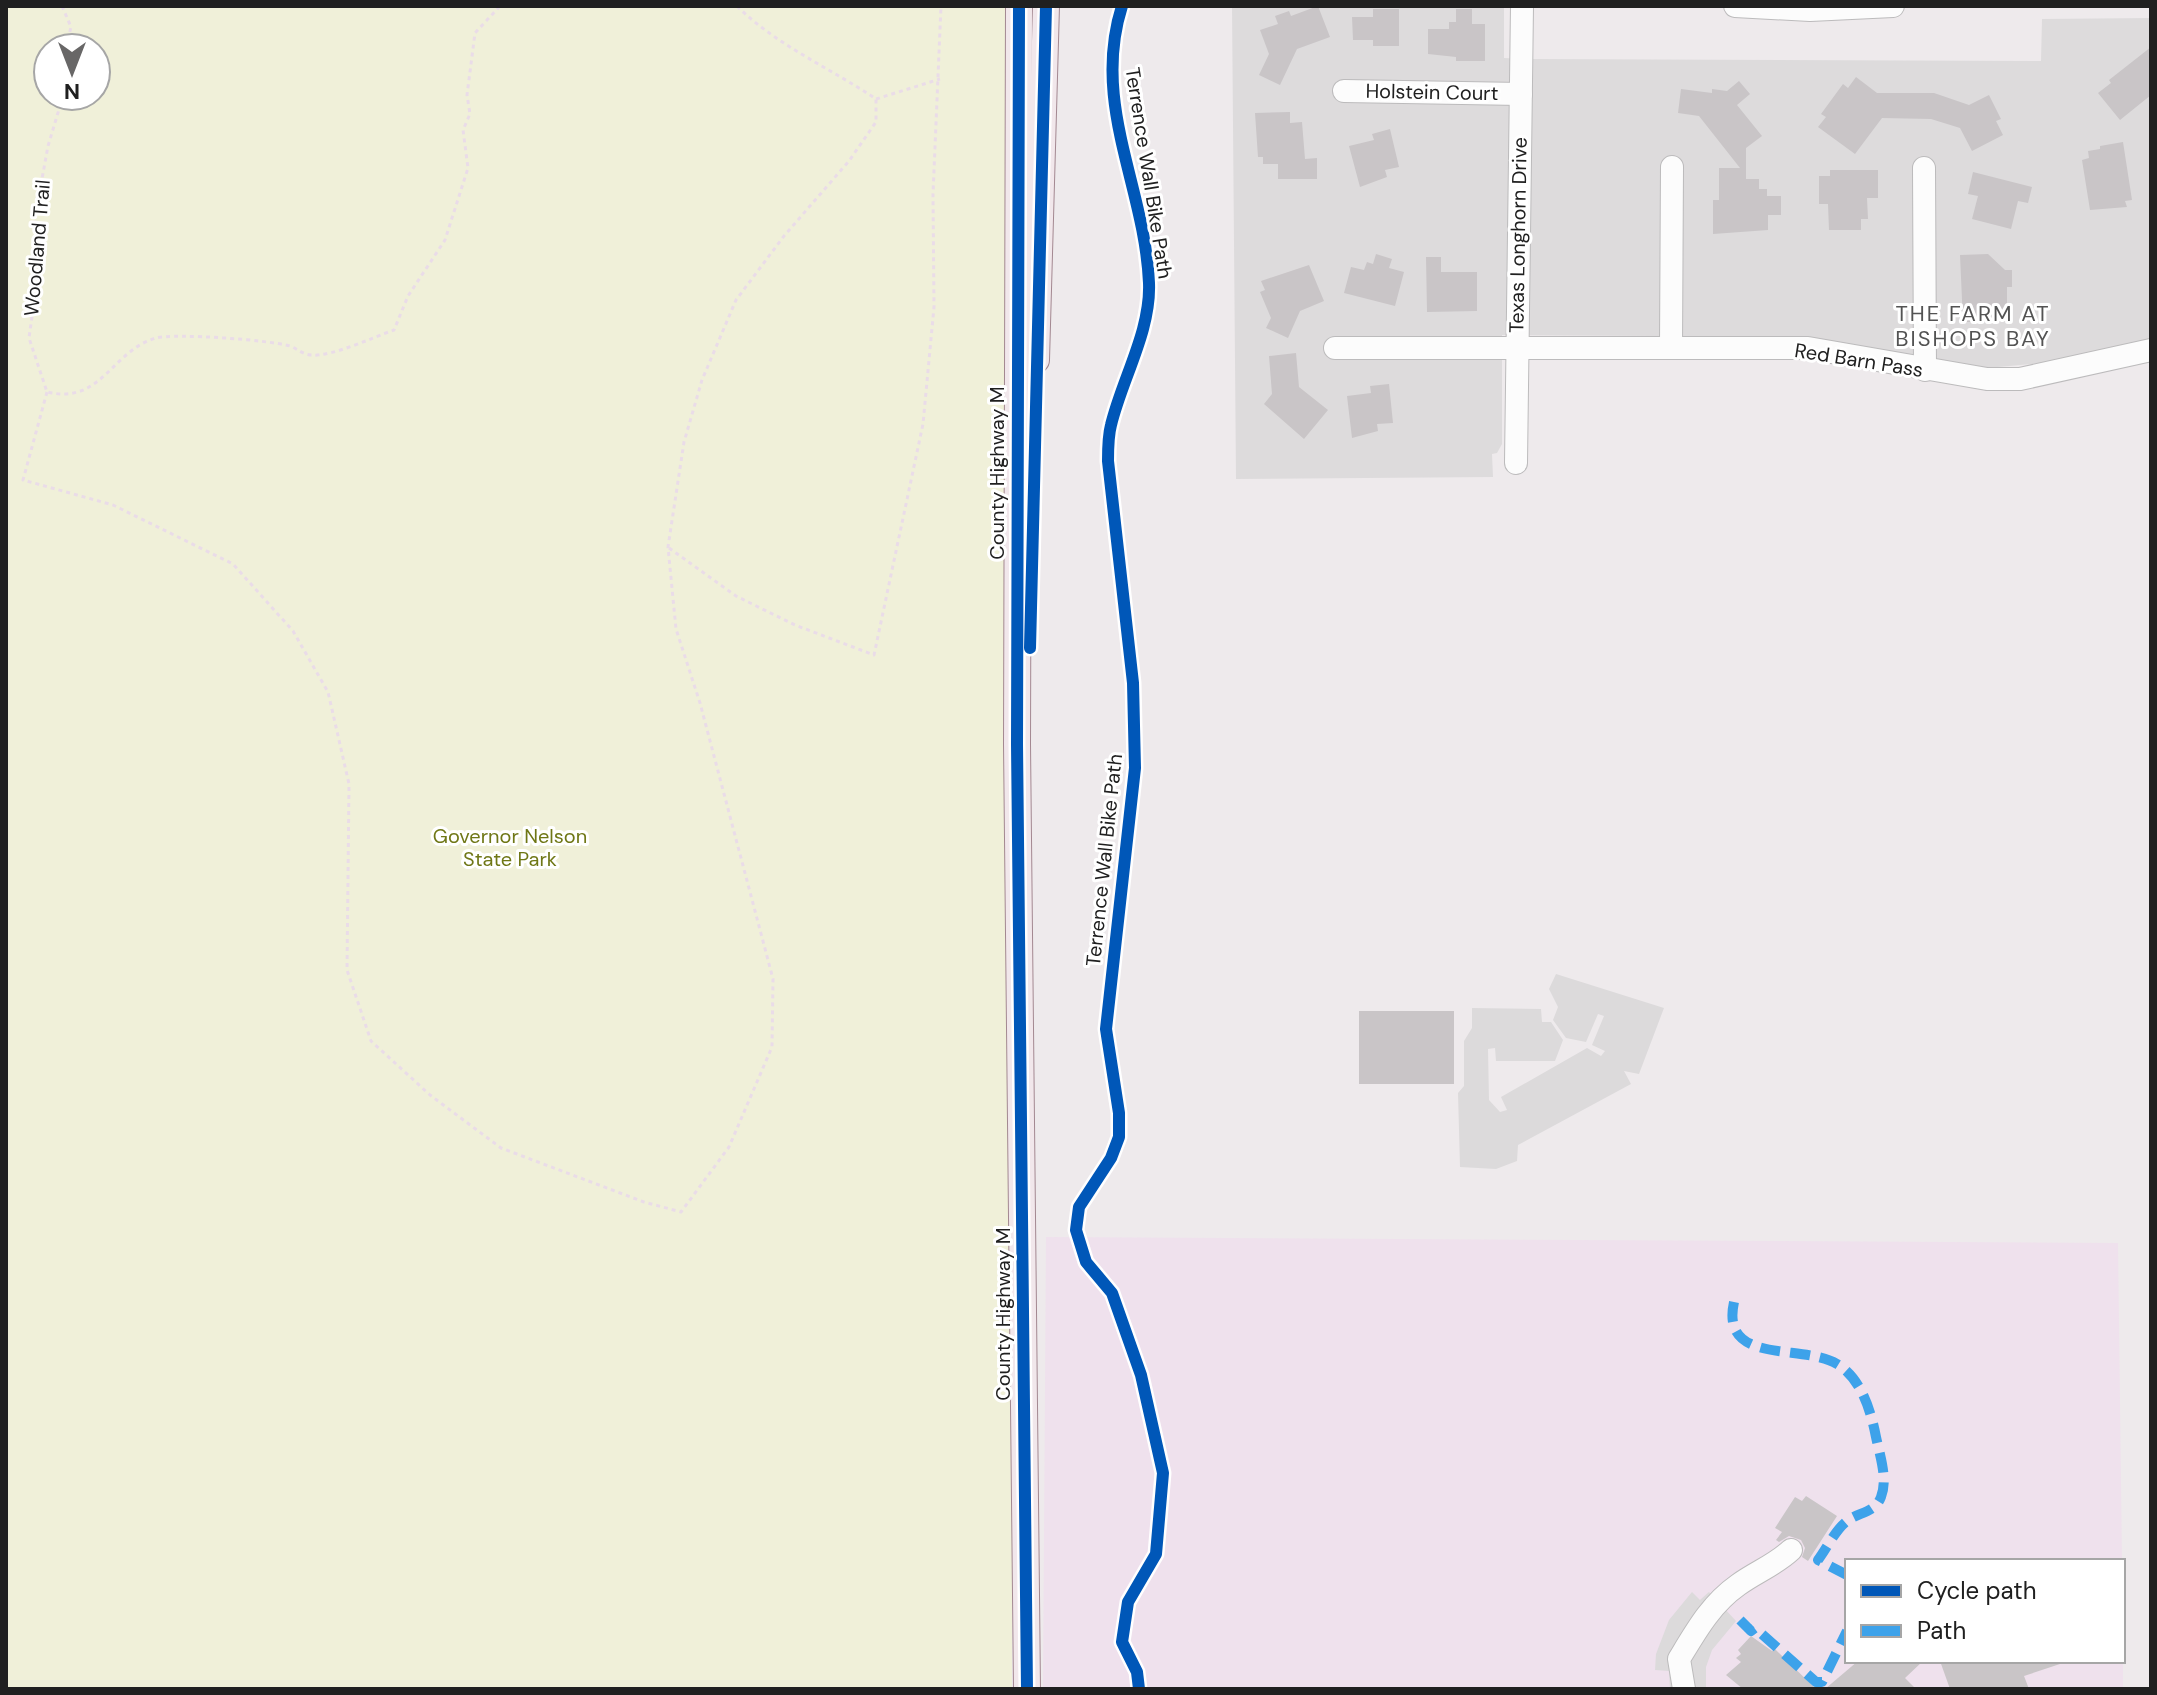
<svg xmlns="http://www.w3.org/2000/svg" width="2157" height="1695" viewBox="0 0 2157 1695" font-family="'DM Sans',sans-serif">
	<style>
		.residential { fill: #dddbdc }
		.commercial { fill: #efe1ed }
		.park { fill: #f0f0d9; fill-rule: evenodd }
		.parking { fill: #dcdadb }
		.building { fill: #c9c5c7 }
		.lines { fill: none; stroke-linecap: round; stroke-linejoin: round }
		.minor-casing { stroke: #bcbbbc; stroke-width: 24 }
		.major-casing { stroke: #a38891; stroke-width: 28 }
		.path { stroke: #eadce8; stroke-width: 3; stroke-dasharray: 4 4; stroke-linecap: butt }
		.minor { stroke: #fcfcfc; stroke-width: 22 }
		.major { stroke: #f1e7eb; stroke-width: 26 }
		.quiet { stroke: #3da2ea; stroke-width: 10; stroke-dasharray: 20 10; stroke-linecap: butt }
		.cycleway-casing { stroke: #fff; stroke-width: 17 }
		.cycleway { stroke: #0057b8; stroke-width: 12 }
		.labels { text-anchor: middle; stroke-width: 6; stroke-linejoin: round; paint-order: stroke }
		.street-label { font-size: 20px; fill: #202020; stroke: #fff }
		.park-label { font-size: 20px; fill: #6f7716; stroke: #fff }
		.neighbourhood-label { font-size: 22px; letter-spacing: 2px; fill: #535353; stroke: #fff }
	</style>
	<rect width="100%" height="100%" fill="#eeeaec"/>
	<path class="residential" d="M1232 6H1504V58L1527 59 2041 61 2042 19 2151 18V339L2064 361 1987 368 1954 366 1799 337 1502 335V444L1497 453 1492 454 1493 477 1236 479Z"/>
	<path class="commercial" d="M1046 1237 2118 1243 2122 1561H1847V1661H2123V1689H1043Z"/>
	<path class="park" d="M6 6H1013L1012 1689H6ZM48 48H96V96H48Z"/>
	<g class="parking">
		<path d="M1556 974 1664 1008 1639 1074 1624 1071 1631 1084 1518 1145 1517 1161 1496 1169 1460 1167 1458 1093 1464 1086V1041L1472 1028V1008L1541 1009 1542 1022H1551L1563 1040 1555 1061H1496L1495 1048 1488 1049 1489 1100 1500 1112 1507 1110 1501 1097 1587 1048 1601 1056 1605 1051 1592 1045 1604 1016 1598 1014 1586 1042 1566 1038 1553 1020 1558 1007 1549 989Z"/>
		<path d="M1692 1592 1700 1600 1709 1592 1736 1621 1712 1650 1706 1667V1689H1670L1669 1671 1655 1670 1656 1654 1669 1620Z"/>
	</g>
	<g class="building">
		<path d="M1318 6 1330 37 1297 49 1280 85 1259 75 1269 54 1260 30 1278 24 1275 16 1289 11 1291 16Z"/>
		<path d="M1373 9H1399V46H1373V40H1353L1352 17H1373Z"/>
		<path d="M1456 9H1472V24H1485V61H1456V57L1428 54V29H1449V22H1456Z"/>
		<path d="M2151 47V95L2120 120 2098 93 2111 83 2109 80Z"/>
		<path d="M1856 77 1877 93H1934L1969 105 1989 95 2001 119 1996 121 2003 135 1972 151 1960 128 1931 119 1882 118 1855 154 1818 127 1826 117 1821 114 1843 84 1848 88Z"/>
		<path d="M1739 81 1750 94 1737 105 1762 136 1746 148V179H1759V189H1767V196H1781V215H1768V230L1713 234V200H1719V168H1740L1699 116 1678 113 1681 89 1712 93V89L1727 91Z"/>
		<path d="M1290 112V123L1302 122 1305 159 1317 158V179H1278V164H1263V157H1258L1255 113Z"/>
		<path d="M1390 129 1399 167 1385 170 1387 177 1360 187 1349 146 1374 140 1372 134Z"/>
		<path d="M2123 142 2132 200 2125 201 2127 207 2090 210 2082 160 2089 158 2088 151 2100 149V146Z"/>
		<path d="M1830 170H1878V198H1867L1868 219H1861V230H1829L1828 204H1819V176H1830Z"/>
		<path d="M1973 172 2032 187 2028 203 2018 201 2011 229 1972 219 1978 196 1968 194Z"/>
		<path d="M1376 254 1392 259 1389 268 1404 272 1395 306 1344 293 1351 267 1364 270 1367 262 1373 264Z"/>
		<path d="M1988 254 2005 270H2012V287H2007V322H1963L1960 255Z"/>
		<path d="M1426 257H1441V272H1477V311L1427 312Z"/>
		<path d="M1309 265 1324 301 1300 311 1288 338 1266 328 1271 318 1260 292 1265 290 1261 281Z"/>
		<path d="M1296 353 1299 387 1328 410 1304 439 1264 404 1272 394 1269 356Z"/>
		<path d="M1389 384 1393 423 1377 424 1378 431 1352 438 1347 396 1371 393 1370 386Z"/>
		<rect x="1359" y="1011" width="95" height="73"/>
		<path d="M1806 1496 1837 1516 1808 1561 1802 1557 1805 1548 1801 1540 1789 1536 1779 1542 1776 1540 1782 1532 1775 1528 1795 1497 1802 1501Z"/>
		<path d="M1751 1636 1772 1651 1775 1649 1816 1689H1743L1726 1675 1741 1662 1736 1658 1741 1654 1738 1650Z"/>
		<path d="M1858 1661H1923L1905 1678 1916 1689H1825Z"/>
		<path d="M1940 1661H2060V1664L2024 1676 2029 1689H1950Z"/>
	</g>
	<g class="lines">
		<defs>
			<g id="minor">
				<path d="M1735 6 1810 10 1893 6"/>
				<path d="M1344 91 1521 94"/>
				<path d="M1924 168 1925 370"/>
				<path d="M1671 346 1672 167"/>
				<path d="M1335 348H1808L1987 379H2020L2151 350"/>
				<path d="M1516 463 1522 6"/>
				<path d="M1684 1689 1679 1659C1696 1631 1711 1604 1738 1585 1756 1572 1775 1565 1791 1550"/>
			</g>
			<g id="major">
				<path d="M1019 6 1017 744 1027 1689"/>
				<path d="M1036 360 1046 6"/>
			</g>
		</defs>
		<use href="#minor" class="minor-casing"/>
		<use href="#major" class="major-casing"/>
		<g class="path">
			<path d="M62 6 71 27 66 48"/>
			<path d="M63 96 48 146 35 217 34 302 29 338 47 392C102 405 111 351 156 338 177 333 269 340 290 346 298 349 303 355 312 355 331 357 374 337 394 330L408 296 445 240 468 168 463 130 470 114 467 95 475 33 500 6"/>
			<path d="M876 99 940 79"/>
			<path d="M47 392 23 480 113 505 233 564 293 631 328 692 349 784 347 970 371 1041 430 1095 501 1148 644 1202 681 1212 729 1147 772 1047 773 979 700 703 676 629 668 547 684 442 702 380 736 300 784 236 849 161 876 122V99C830 68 776 45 737 6"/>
			<path d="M669 548 736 596 795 625 874 655 923 424 934 307 933 194 941 6"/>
		</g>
		<use href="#minor" class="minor"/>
		<use href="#major" class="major"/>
		<g class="quiet">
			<path d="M1734 1302C1720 1366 1802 1343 1837 1364 1861 1378 1871 1411 1876 1437 1880 1456 1888 1479 1881 1497 1875 1513 1859 1512 1847 1521 1836 1529 1827 1548 1818 1560L1847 1575"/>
			<path d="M1740 1620 1751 1631 1755 1628 1816 1682H1822L1847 1631"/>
		</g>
		<defs>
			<g id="cycleway">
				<path d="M1019 6 1017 744 1027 1689"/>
				<path d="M1122 6C1091 104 1145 187 1149 283 1151 331 1122 379 1111 425 1108 436 1108 449 1108 461L1133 683 1135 768 1106 1029 1119 1113V1137L1111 1158 1079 1207 1076 1230 1086 1262 1112 1293 1141 1375 1163 1473 1156 1554 1128 1602 1122 1642 1137 1672 1139 1689"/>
				<path d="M1030 648 1046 6"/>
			</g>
		</defs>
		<use href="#cycleway" class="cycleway-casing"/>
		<use href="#cycleway" class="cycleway"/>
	</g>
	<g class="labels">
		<g class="street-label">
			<text transform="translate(1432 92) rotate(1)" y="7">Holstein Court</text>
			<text transform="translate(1149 173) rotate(81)" y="7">Terrence Wall Bike Path</text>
			<text transform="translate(1518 235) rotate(-89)" y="7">Texas Longhorn Drive</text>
			<text transform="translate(37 248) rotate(-85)" y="7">Woodland Trail</text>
			<text transform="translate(1859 360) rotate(9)" y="7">Red Barn Pass</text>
			<text transform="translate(997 473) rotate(-90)" y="7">County Highway M</text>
			<text transform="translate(1104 860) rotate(-84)" y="7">Terrence Wall Bike Path</text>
			<text transform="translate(1003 1314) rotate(-90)" y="7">County Highway M</text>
		</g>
		<g class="park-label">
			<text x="510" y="843">Governor Nelson<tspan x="510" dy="23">State Park</tspan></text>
		</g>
		<g class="neighbourhood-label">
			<text x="1973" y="321">THE FARM AT<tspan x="1973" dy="25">BISHOPS BAY</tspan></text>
		</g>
	</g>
	<rect width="2157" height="1695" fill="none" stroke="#202020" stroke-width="16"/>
	<rect x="1845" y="1559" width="280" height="104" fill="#ffffff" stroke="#a6a6a6" stroke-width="2"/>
	<rect x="1861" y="1585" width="40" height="12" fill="#0057b8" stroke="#a6a6a6" stroke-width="2"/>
	<text x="1917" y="1599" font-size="24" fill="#202020">Cycle path</text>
	<rect x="1861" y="1625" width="40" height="12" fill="#3da2ea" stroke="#a6a6a6" stroke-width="2"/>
	<text x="1917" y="1639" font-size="24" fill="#202020">Path</text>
	<g transform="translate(72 72) rotate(180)"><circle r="38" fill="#ffffff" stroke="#a6a6a6" stroke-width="2"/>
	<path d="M0-6L14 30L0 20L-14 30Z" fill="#686767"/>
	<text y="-12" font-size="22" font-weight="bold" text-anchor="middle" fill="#202020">N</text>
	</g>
</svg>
